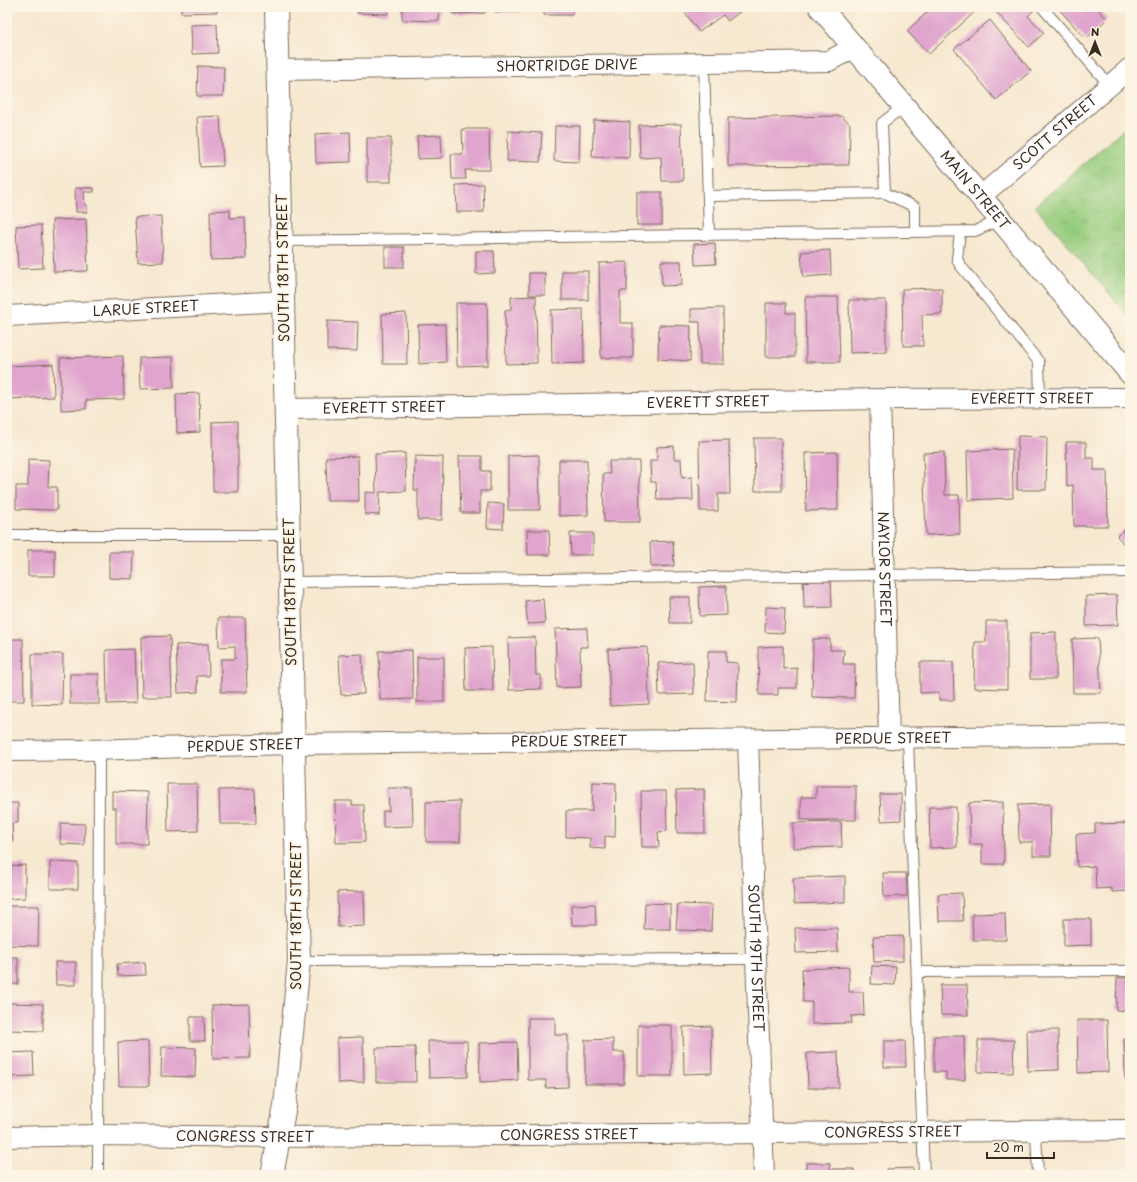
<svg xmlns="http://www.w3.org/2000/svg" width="1137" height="1182" viewBox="0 0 1137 1182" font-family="'Playpen Sans',sans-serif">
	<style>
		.park { fill: url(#park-crowns); stroke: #697c4e }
		.building { fill: #e0a4ce }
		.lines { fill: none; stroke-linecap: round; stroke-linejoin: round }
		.service-casing { stroke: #7d6c5c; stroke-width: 12 }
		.minor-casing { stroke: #7d6c5c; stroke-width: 22 }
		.secondary-casing { stroke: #7d6c5c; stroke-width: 24 }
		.service { stroke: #fff; stroke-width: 10 }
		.minor { stroke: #fff; stroke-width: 20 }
		.secondary { stroke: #fff; stroke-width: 22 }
		.labels { text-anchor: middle; stroke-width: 4; stroke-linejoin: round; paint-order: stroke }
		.street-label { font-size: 14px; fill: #3b2a1e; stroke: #fcf5e5 }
	</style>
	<defs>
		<pattern id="park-crowns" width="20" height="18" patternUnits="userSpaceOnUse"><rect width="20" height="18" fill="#97cd7f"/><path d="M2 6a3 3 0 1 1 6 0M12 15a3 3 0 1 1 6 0" fill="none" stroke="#83b06d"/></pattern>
	</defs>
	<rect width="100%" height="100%" fill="#fcf5e5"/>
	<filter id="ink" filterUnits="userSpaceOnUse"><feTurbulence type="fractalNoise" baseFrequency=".025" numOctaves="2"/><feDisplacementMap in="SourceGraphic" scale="8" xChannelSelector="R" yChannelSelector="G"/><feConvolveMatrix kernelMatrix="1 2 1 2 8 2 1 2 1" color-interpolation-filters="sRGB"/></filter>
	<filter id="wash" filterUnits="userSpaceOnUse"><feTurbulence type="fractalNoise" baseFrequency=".012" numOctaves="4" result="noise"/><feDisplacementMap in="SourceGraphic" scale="16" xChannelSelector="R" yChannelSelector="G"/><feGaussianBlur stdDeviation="0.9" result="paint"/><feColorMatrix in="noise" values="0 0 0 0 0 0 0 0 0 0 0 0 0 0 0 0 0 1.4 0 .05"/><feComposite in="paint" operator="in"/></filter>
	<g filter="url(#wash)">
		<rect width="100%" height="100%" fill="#f7e8d0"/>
		<path class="park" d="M1130 124V318L1035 206Z"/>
		<g id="blocks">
			<g class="building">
				<path d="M181 7H217V12L181 13Z"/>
				<path d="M317 7H343V9L317 10Z"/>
				<path d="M357 7H388V14L357 13Z"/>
				<path d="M402 7H440L439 21 402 20Z"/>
				<path d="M452 7H485V13L452 14Z"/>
				<rect x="496" y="7" width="25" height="5"/>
				<path d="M544 7H573L572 15H544Z"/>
				<path d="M681 7H746L728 21 723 15 699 32Z"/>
				<path d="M933 7H980L929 54 907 31Z"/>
				<path d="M997 7H1035L1036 8 1028 16 1044 33 1029 47 994 10Z"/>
				<path d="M1057 7H1096L1107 19 1086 39Z"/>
				<path d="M990 20 1031 71 996 100 954 49Z"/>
				<path d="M217 24 218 53 192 54 191 25Z"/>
				<path d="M198 66 224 67 223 96H197Z"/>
				<path d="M220 116 223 166 200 167 197 117Z"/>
				<path d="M841 116 850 124 849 165 728 166V118Z"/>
				<path d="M594 120 630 122 629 158 592 157Z"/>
				<path d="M681 124 683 181H662L661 157 640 158 639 125Z"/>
				<path d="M555 126H580L579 162 554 161Z"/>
				<path d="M462 129H489L490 170H465L466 179H452L451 154H463Z"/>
				<path d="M508 131 542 133 540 162 507 161Z"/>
				<path d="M350 132 351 162 316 163 315 134Z"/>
				<path d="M441 135 442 158 418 159 417 136Z"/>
				<rect x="367" y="138" width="24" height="44"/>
				<path d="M483 184 484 212H457L456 185Z"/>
				<path d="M75 188H94V192H84L85 205H87V212H76Z"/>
				<rect x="637" y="192" width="25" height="33"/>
				<path d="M230 210V218L245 217 246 259 211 260 210 211Z"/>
				<path d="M161 216 163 262 138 263 135 217Z"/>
				<path d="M86 219 88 271 54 272 52 220Z"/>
				<path d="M41 225 43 268 18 269 16 226Z"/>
				<path d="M715 243 716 264 695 265 694 244Z"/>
				<rect x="385" y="247" width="19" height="20"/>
				<path d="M830 250 831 275 803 277 801 252Z"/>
				<path d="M476 251H494L495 273 476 274Z"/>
				<path d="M661 261H681L682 285 662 286Z"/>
				<path d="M627 262V291H620V323H633V358H601L599 263Z"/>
				<rect x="562" y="271" width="26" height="29"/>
				<rect x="529" y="273" width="16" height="22"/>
				<path d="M942 288V314L922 315 923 346H903L902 289Z"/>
				<path d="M536 296 537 363 506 364 505 310 511 309V297Z"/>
				<path d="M805 297H838L840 362H806Z"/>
				<path d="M849 300H886V352L850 353Z"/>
				<path d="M456 303H487L488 365 457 366Z"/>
				<path d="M766 303H786V313H795V357H766Z"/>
				<path d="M723 308 724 364H700V322H691V309Z"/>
				<path d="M583 309 584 363 552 364 551 310Z"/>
				<path d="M406 313 407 364H383L382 314Z"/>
				<path d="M327 321 358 322 357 351 327 350Z"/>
				<path d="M445 324 446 362 419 364 418 325Z"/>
				<path d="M659 325 691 326 690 361 658 359Z"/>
				<path d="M123 356 124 399 86 400V409L61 410 60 358Z"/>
				<path d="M173 357 174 388 140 389 139 358Z"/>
				<path d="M53 364 54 397 7 399V366Z"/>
				<path d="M199 393 200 432 177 433 176 394Z"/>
				<path d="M238 421V492H213L212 422Z"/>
				<path d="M1018 436 1047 437 1046 490H1017Z"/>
				<path d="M754 438H781L782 491H755Z"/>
				<path d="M729 440 730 494H718V511H700L699 441Z"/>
				<path d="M1066 442H1086V458H1094V470H1107L1108 526H1074L1073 485 1067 486Z"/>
				<path d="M674 446V459H681L682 478 692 477 693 500H657L656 482H651L650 461H657V447Z"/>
				<path d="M1012 449 1013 498 968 500 967 451Z"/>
				<path d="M837 452 838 510 806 511 805 453Z"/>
				<path d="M944 452 945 495H959L960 534 926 535 923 453Z"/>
				<path d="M405 453 406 491 380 492 379 515 365 514V492L376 493 375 454Z"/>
				<path d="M539 455 540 510H508V456Z"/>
				<path d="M358 456 359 501H327L326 457Z"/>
				<path d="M415 456 443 457 442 520H418V490H414Z"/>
				<path d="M459 456H482V471H490V491H480V513H461Z"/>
				<path d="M28 459 49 460 48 487H57V510L16 509V486H28Z"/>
				<path d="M559 460H587L588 515 559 516Z"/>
				<path d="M609 461H639L640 522H604L603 474H610Z"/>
				<path d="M488 503 504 504 503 529 487 528Z"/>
				<path d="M1130 525V551L1117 536Z"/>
				<path d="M527 530H549L550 555H528Z"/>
				<path d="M570 533H593V555H571Z"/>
				<path d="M673 541 674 566 651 567 650 542Z"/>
				<rect x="28" y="550" width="27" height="26"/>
				<path d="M109 552H134L133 579 109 578Z"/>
				<path d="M803 579H831L832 607 804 608Z"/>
				<path d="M726 586 727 615 700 616 699 587Z"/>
				<path d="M1117 595 1118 625 1086 626V596Z"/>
				<path d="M669 597H690V623H670Z"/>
				<path d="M543 599 545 623 528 624 525 601Z"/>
				<path d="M766 607 785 608 784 633 765 632Z"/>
				<path d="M218 618H245L247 692H221V659H235V646L219 647Z"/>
				<path d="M986 621H1007V689L974 688 975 642H986Z"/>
				<path d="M587 628 588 647H580L581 687 557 688 555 629Z"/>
				<path d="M1056 632V679H1030V633Z"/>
				<path d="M170 636 172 697H142L141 637Z"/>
				<path d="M535 637 536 675H541V689L509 690 508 638Z"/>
				<path d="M1098 638 1101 693H1073L1072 639Z"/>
				<path d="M7 639H23L24 701H7Z"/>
				<path d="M813 639H830V650H844L843 664H855L854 698 812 697Z"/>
				<path d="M208 644 209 676H197L198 692 178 693 176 645Z"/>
				<path d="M783 646V669L797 668V688H778V695H759L758 647Z"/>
				<path d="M492 647 493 691H466L465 648Z"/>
				<path d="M647 647 649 704 610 706 608 649Z"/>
				<path d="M134 649 136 703 107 704 106 650Z"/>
				<path d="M412 650 413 699 380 700 379 651Z"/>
				<path d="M708 651H726V662L738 663 737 702 707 701Z"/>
				<path d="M32 654H63L62 705 32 704Z"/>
				<path d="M362 654 364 694 341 695 339 655Z"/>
				<rect x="417" y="657" width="27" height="45"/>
				<path d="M693 662 694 694 659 695 658 663Z"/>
				<path d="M920 662H953L954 700H939V692L920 693Z"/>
				<rect x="70" y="674" width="29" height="30"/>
				<path d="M593 782 616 783 615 837 605 836V849L590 848V838L566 837V811H592Z"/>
				<path d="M167 784H197L198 831 168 832Z"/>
				<path d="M816 786H856V820H801V797H816Z"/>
				<path d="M388 788H412L413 826 383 827V811H389Z"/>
				<path d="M255 789 256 824H220L219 790Z"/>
				<path d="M704 789 705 833H677L676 790Z"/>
				<path d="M112 791 148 792 147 844H116V808H112Z"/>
				<path d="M641 791H666L667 831 658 832 659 847H642Z"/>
				<path d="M880 794H901V820L881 821Z"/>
				<path d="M335 801H352V805H364L365 842 336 843Z"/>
				<path d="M460 801V842H426V802Z"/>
				<path d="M1003 802 1004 864H982V844H970L969 803Z"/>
				<path d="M7 803H18V823H12L13 842H7Z"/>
				<path d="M1050 804 1051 856H1033V842H1019L1018 805Z"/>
				<path d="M929 807H956L957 847 930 848Z"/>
				<path d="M841 822 842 847 793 848V823Z"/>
				<path d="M61 823 85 824 84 845 60 844Z"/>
				<path d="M1130 823V891L1112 892V888L1096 889 1095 866 1077 867 1076 834 1095 833V824Z"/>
				<path d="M50 862 78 863V889H50Z"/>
				<path d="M25 865V898L7 899V866Z"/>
				<path d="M883 873H906L907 896 884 897Z"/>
				<path d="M845 876V902L794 904 793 878Z"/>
				<path d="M364 891 365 926 338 927 337 892Z"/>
				<path d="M962 893 963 921H939L938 894Z"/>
				<path d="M645 903 670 904V929H644Z"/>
				<path d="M595 904 596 925H572L571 905Z"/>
				<path d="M678 904 712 905 711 931 676 930Z"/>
				<path d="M7 906H39L38 946 7 945Z"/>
				<path d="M1005 913 1006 940H973L972 914Z"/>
				<path d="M1064 919H1091V945L1064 946Z"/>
				<path d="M795 928H837L838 952 796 953Z"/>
				<path d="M903 936V961L874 962 873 937Z"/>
				<rect x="7" y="957" width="11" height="27"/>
				<path d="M55 962H76V985H56Z"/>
				<path d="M145 962 146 975 118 976 117 964Z"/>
				<path d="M872 966 896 967 895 985 871 984Z"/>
				<path d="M849 967V992H863L864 1015 851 1016 852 1023 812 1024V1002H803L802 969Z"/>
				<path d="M1117 978H1130V1011L1116 1010Z"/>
				<path d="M940 985H967L968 1015H941Z"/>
				<path d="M7 1003 43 1004V1031L7 1030Z"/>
				<path d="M249 1004 250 1058 213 1059 212 1005Z"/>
				<path d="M190 1017H204L205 1041H190Z"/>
				<path d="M528 1018H555V1035H568V1087L546 1088V1080H528Z"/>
				<path d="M1077 1020H1107L1108 1072 1078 1073Z"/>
				<rect x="638" y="1025" width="34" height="51"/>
				<path d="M711 1026 712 1073 684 1074 683 1027Z"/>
				<path d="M1027 1030H1058L1059 1070 1028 1071Z"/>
				<path d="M934 1036H964L965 1080H946V1072H934Z"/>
				<path d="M363 1037 364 1082 338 1083 337 1038Z"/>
				<path d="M613 1039V1052H624V1084H585V1040Z"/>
				<path d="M1124 1039H1130V1078H1125Z"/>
				<path d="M978 1040H1014L1013 1073 978 1072Z"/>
				<path d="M148 1041 149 1086H119L118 1042Z"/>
				<path d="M428 1041H467L468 1077 429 1078Z"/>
				<path d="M884 1041H905L906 1067H884Z"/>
				<path d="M517 1042 518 1080 480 1082 479 1043Z"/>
				<path d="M162 1047 196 1048 195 1077 161 1076Z"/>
				<path d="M415 1047 416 1082H376V1048Z"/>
				<path d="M33 1052 34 1076 7 1077V1053Z"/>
				<path d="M838 1052 839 1088H808L807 1053Z"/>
				<path d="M806 1163H830V1169H854V1175H806Z"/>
				<path d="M913 1168V1175H886V1169Z"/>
				<rect x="166" y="1172" width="13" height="3"/>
				<path d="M1130 1172V1175H1107V1173Z"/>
			</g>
		</g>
	</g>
	<g filter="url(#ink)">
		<use href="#blocks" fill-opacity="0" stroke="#7d6c5c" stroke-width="1"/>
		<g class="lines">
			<defs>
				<g id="service">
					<path d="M1042 7 1110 86"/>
					<path d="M704 63 709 235"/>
					<path d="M885 193 915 207V232"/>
					<path d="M708 196 885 193 882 123 903 107"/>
					<path d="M960 232 957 259 960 265 1039 362 1040 398"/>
					<path d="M283 241 975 231 1000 220"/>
					<path d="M7 535H288"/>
					<path d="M291 582 1130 572"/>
					<path d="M908 739 924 1175"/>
					<path d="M299 961 756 959"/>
					<path d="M917 972 1130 971"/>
					<path d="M1036 1132 1038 1175"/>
					<path d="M98 1175 99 751"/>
				</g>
				<g id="minor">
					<path id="s1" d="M278 70 829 61 853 48"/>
					<path id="s2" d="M980 197 1130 68"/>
					<path id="s3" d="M7 316 284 301"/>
					<path id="s4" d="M880 399 889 739"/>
					<path id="s5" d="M287 409 880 399 1130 398"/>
					<path id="s6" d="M748 740 764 1175"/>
					<path id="s7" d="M7 751C103 751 199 746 295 744 573 740 852 740 1130 735"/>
					<path id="s8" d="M7 1137 97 1135 279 1137 1130 1130"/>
				</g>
				<g id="secondary">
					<path id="s9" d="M820 7 1130 373"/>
					<path d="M272 1175 285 1106 299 961 276 7"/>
				</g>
			</defs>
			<use href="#service" class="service-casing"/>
			<use href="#minor" class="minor-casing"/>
			<use href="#secondary" class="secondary-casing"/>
			<use href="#service" class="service"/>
			<use href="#minor" class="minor"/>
			<use href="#secondary" class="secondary"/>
		</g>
	</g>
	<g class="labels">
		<g class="street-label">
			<text dy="5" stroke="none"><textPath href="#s1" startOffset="289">SHORTRIDGE DRIVE</textPath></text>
			<text dy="5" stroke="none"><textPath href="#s2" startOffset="99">SCOTT STREET</textPath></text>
			<text dy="5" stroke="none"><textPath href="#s9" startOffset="240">MAIN STREET</textPath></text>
			<text transform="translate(283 268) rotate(-91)" y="5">SOUTH 18TH STREET</text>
			<text dy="5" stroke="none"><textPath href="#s3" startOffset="139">LARUE STREET</textPath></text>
			<text dy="5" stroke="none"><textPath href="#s5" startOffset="745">EVERETT STREET</textPath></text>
			<text dy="5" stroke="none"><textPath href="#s5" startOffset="421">EVERETT STREET</textPath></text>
			<text dy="5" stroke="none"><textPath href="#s5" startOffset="97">EVERETT STREET</textPath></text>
			<text dy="5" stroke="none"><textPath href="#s4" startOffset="170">NAYLOR STREET</textPath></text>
			<text transform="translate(290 592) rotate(-91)" y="5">SOUTH 18TH STREET</text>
			<text dy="5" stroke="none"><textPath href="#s7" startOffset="886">PERDUE STREET</textPath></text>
			<text dy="5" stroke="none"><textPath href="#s7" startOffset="562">PERDUE STREET</textPath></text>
			<text dy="5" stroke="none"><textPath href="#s7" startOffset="238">PERDUE STREET</textPath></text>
			<text transform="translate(296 916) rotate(-90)" y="5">SOUTH 18TH STREET</text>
			<text dy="5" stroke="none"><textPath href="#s6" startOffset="218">SOUTH 19TH STREET</textPath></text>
			<text dy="5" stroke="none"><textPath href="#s8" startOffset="886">CONGRESS STREET</textPath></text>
			<text dy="5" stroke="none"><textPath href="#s8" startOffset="238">CONGRESS STREET</textPath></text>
			<text dy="5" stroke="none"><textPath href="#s8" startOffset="562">CONGRESS STREET</textPath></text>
		</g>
	</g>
	<rect width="1137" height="1182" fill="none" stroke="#fcf5e5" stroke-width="24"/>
	<g transform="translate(1095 42)" stroke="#fcf5e5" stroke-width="3" paint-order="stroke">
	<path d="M0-3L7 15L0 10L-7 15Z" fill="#3b2a1e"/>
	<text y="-6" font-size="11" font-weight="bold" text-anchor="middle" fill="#3b2a1e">N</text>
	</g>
	<path d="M987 1152v6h67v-6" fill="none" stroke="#3b2a1e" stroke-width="2"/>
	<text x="993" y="1152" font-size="12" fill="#3b2a1e" stroke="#fcf5e5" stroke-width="3" paint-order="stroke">20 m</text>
</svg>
